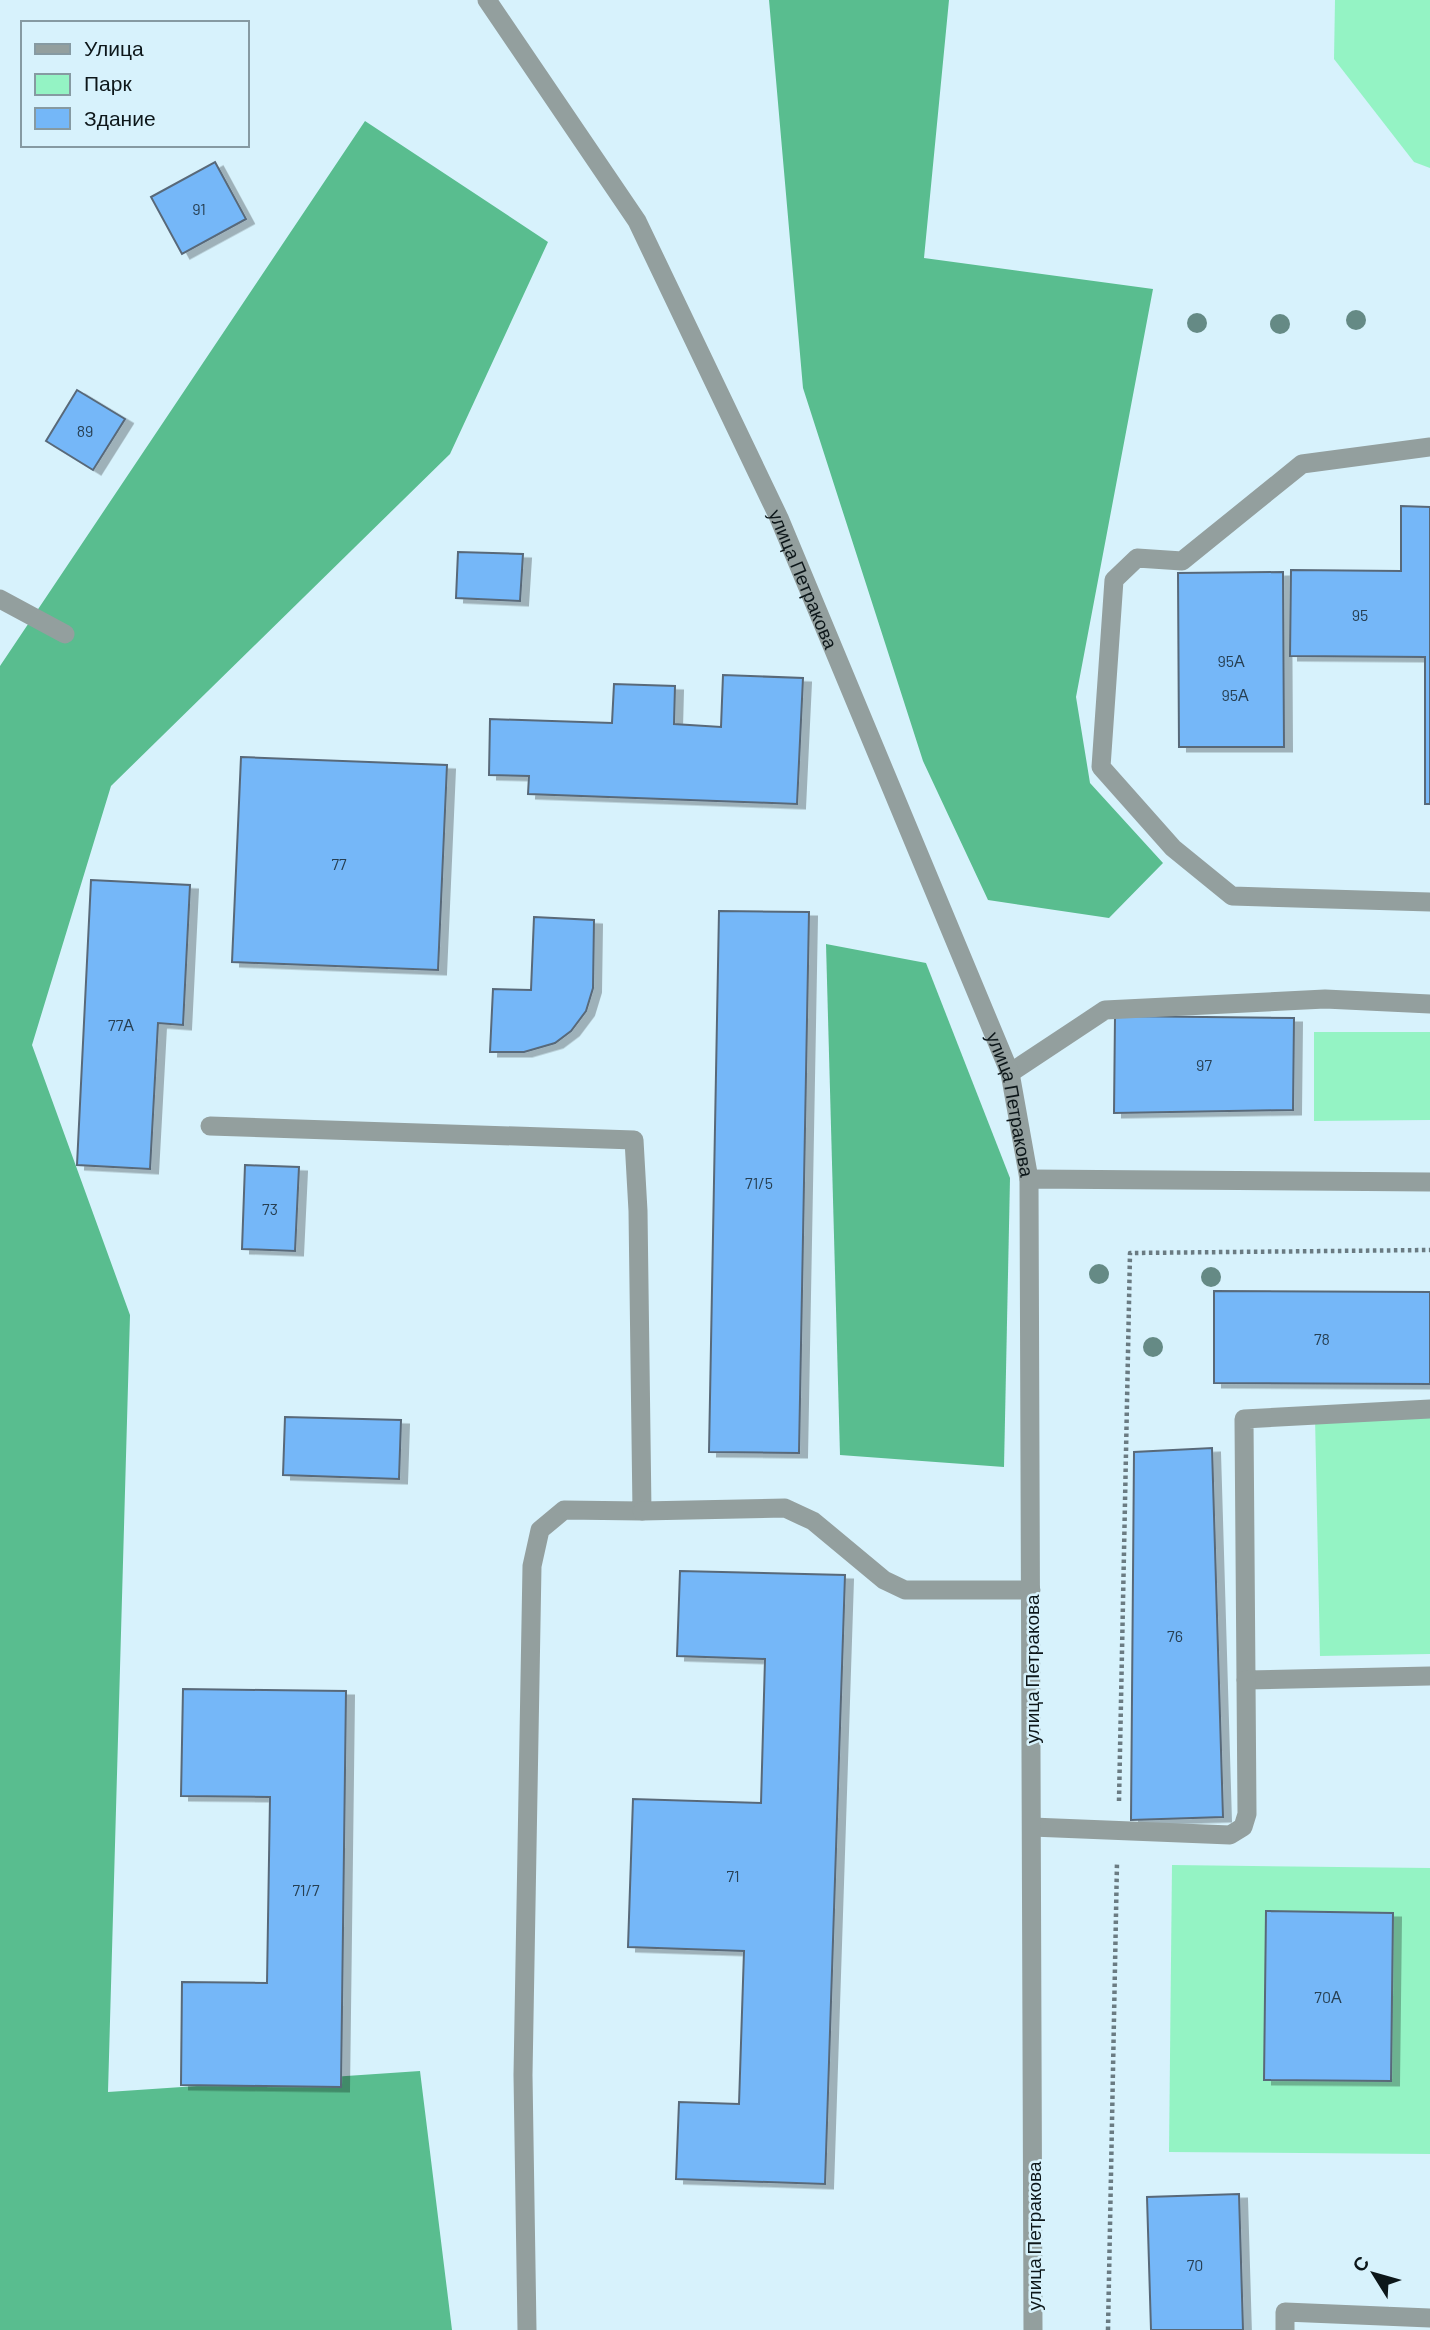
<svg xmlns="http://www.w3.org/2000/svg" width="1430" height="2330" font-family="Barlow,sans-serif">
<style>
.green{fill:#94f3c4}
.forest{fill:#59bd8f}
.building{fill:#74b7f8;stroke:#596979;stroke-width:2;filter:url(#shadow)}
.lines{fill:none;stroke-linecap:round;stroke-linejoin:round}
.path{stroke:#6a7b82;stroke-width:4.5;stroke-dasharray:3.5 3.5;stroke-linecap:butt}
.service{stroke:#939f9e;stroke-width:19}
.minor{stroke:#939f9e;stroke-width:19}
.tertiary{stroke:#939f9e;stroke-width:19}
.tree{fill:#658a85}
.labels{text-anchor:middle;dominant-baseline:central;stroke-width:5;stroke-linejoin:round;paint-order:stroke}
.number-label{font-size:16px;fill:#273f52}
.street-label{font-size:19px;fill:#0d171a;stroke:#d7f2fc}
</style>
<defs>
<filter id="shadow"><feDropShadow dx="8" dy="4.5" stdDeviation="0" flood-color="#0004"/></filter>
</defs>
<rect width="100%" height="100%" fill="#d7f2fc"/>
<g class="green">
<path d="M1335,0H1430V168L1414,162L1334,59Z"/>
<path d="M1314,1032H1430V1120L1314,1121Z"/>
<path d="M1430,1414V1654L1320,1656L1315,1417Z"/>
<path d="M1172,1865L1430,1868V2154L1169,2152Z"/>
</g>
<g class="forest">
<path d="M769,0H949L924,258L1153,289L1076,697L1090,783L1163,863L1109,918L988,900L923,761L803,388Z"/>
<path d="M365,121L548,242L450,454L111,786L32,1045L130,1315L108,2092L420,2071L452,2330H0V666Z"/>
<path d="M826,944L926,963L1010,1178L1004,1467L840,1455Z"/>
</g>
<g class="building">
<path d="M215,162L246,219L182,254L151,197Z"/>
<path d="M77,390L125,419L93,470L46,441Z"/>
<path d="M1401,506L1430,507V804H1425V657L1290,656L1291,570L1401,571Z"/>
<path d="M458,552L523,554L520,601L456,598Z"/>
<path d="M1283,572L1284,747H1179L1178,573Z"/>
<path d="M723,675L803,678L797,804L528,794L529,776L489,775L490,719L612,723L614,684L675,686L674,724L721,727Z"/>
<path d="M241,757L447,765L438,970L232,962Z"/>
<path d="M91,880L190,885L183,1025L158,1023L150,1169L77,1165Z"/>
<path d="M719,911L809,912L799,1453L709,1452Z"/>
<path d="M534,917L594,920L593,988L586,1011L571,1031L555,1043L524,1052H490L493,989L531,990Z"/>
<path d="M1115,1016L1294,1018L1293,1110L1114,1113Z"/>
<path d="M245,1165L299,1167L295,1251L242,1249Z"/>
<path d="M1214,1291L1430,1292V1384L1214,1383Z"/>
<path d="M285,1417L401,1420L399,1479L283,1475Z"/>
<path d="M1212,1448L1223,1817L1131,1820L1134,1452Z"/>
<path d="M680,1571L845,1575L825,2184L676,2179L679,2102L739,2104L744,1951L628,1947L633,1799L761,1803L765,1659L677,1656Z"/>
<path d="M183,1689L346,1691L341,2087L181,2085L182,1982L267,1983L270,1797L181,1796Z"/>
<path d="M1266,1911L1393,1913L1391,2081L1264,2080Z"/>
<path d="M1239,2194L1243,2330H1151L1147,2197Z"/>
</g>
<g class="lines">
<g class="path">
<path d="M1119,1801L1130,1253L1430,1250"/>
<path d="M1108,2330L1117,1862"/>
</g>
<g class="service">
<path d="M1430,447L1302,464L1182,561L1137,558L1114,580L1101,767L1173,848L1232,896L1430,902"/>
<path d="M1010,1073L1105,1010L1325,999L1430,1004"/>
<path d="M210,1126L634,1140L638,1211L642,1511L564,1510L540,1530L532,1566L523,2075L527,2330"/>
<path d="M1430,1409L1244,1419L1246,1680L1430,1676"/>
<path d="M642,1511L785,1508L813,1521L884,1580L905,1590H1031"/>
<path d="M1032,1827L1230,1835L1243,1827L1247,1814L1246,1680"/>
<path d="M1285,2330V2312L1430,2318"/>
</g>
<g class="minor">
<path id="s1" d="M487,0L637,221L779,518L1010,1073L1029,1179"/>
<path d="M0,599L65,634"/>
</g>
<path class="tertiary" d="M1033,2330L1029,1179L1430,1182"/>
</g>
<g class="tree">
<circle cx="1356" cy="320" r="10"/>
<circle cx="1197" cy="323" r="10"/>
<circle cx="1280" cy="324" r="10"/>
<circle cx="1099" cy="1274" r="10"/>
<circle cx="1211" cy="1277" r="10"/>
<circle cx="1153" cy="1347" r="10"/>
</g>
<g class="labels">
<g class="number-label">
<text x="199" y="208">91</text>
<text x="85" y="430">89</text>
<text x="1360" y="614">95</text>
<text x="1231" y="660">95А</text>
<text x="1235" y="694">95А</text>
<text x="339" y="863">77</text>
<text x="121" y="1024">77А</text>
<text x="1204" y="1064">97</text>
<text x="759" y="1182">71/5</text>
<text x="270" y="1208">73</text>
<text x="1322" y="1338">78</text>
<text x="1175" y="1635">76</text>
<text x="733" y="1875">71</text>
<text x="306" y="1889">71/7</text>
<text x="1328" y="1996">70А</text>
<text x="1195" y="2264">70</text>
</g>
<g class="street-label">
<text stroke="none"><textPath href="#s1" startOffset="662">улица Петракова</textPath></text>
<text stroke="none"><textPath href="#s1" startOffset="1228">улица Петракова</textPath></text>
<text transform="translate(1031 1669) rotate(-90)">улица Петракова</text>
<text transform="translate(1033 2236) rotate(-90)">улица Петракова</text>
</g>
</g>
<rect x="21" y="21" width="228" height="126" fill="#d7f2fc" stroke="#869aa2" stroke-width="2"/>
<rect x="35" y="44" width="35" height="10" fill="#939f9e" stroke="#869aa2" stroke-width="2"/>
<text x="84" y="56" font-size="21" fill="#0d171a">Улица</text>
<rect x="35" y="74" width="35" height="21" fill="#94f3c4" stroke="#869aa2" stroke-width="2"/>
<text x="84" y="91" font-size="21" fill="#0d171a">Парк</text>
<rect x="35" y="108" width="35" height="21" fill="#74b7f8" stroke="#869aa2" stroke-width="2"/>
<text x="84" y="126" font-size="21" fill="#0d171a">Здание</text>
<g transform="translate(1374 2274) rotate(307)" stroke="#d7f2fc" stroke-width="5" paint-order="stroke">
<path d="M0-5L12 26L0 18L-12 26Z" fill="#0d171a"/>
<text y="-10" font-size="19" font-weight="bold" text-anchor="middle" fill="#0d171a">С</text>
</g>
</svg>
